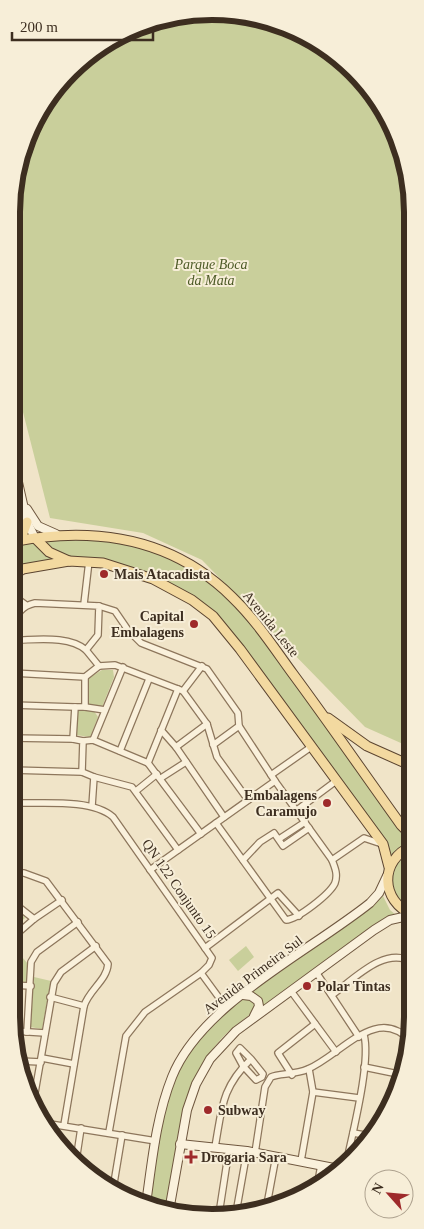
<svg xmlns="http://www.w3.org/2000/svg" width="424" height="1229" font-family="'Times New Roman',serif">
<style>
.green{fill:#c9cf9b}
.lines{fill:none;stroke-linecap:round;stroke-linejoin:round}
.street-casing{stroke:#8d765c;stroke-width:8}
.secondary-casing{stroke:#6f573f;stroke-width:10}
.primary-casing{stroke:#5b4430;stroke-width:11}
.street{stroke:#faf1dc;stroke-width:5.5}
.secondary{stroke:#faf1dc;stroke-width:8}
.primary{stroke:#f3d9a0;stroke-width:9}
.poi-dot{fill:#9e2a2b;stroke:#f7eed8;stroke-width:2}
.labels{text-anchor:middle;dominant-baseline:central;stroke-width:4;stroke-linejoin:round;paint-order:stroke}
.park-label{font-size:14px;font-style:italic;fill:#4d5a26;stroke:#f7eed8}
.poi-label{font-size:14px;font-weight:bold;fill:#3d2e20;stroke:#f7eed8;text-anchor:start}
.street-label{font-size:14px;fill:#3d2e20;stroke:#f7eed8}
.rim{fill:none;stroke:#3d2e20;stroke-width:6}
</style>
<rect width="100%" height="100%" fill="#f0e4c8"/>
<g class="green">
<path d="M186,13L264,18L313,38L363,79L392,123L411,186L412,748L365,727L202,560L143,533L50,518L11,365V212L18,160L53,90L111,38Z"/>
<path d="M57,535L161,549L232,598L412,834V842L402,846L388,858L213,616L153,579L88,563L11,571V541Z"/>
<path d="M102,670H113L114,677L102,707L87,704L85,693L89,678Z"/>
<path d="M78,710L94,711L98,717L90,737L76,735V714Z"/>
<path d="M412,850L413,911C382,894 385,867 412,850Z"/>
<path d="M382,894L390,910L396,915L387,918L261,1010L250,993L372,907Z"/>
<path d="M11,909H18L25,918L11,931Z"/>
<path d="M11,944L28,964L27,982L11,981Z"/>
<path d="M246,946L254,957L238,971L229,960Z"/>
<path d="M34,977L51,981L42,1029L30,1027Z"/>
<path d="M244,998L253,999L255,1005L253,1012C242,1021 230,1029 221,1039C179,1086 176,1149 167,1208L165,1210L150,1205C158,1142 164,1072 211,1024C221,1014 233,1006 244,998Z"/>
</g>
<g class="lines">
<g class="street-casing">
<g id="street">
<path d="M11,579L24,570"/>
<path d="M11,594L26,605"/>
<path d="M84,604L89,561"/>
<path d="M99,606L115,611L128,630L141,643L207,669L238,713L239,726L275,781L150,870"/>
<path d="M14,640C36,640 69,635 86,650"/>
<path d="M99,666L115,665L183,691L202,666"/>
<path d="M85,677V707H75L73,739L83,741L82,772L94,777L92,806"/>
<path d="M178,689L148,763L201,834"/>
<path d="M183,691L207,724L217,757L248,800"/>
<path d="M12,705L75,707"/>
<path d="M85,707L105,710"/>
<path d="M161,730L176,747L224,817"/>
<path d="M11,735L15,627C16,613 22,606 35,603L99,606L98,635L86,650L99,666L85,677L13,673"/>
<path d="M11,738L73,739"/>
<path d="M93,740L123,667"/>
<path d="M83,741L93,740L148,763"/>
<path d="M213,745L239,726"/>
<path d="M176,747L207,724"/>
<path d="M120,751L149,679"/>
<path d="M11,770L82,772"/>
<path d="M271,775L311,747"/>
<path d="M94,777L132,787L178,850"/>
<path d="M161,778L186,762"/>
<path d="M136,791L157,774"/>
<path d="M11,803C39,804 92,798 113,817L212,958L209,965L201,973L145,1012L126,1036L109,1132"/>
<path d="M297,810L336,781"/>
<path d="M216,823L286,920C298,919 330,894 335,883C338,874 335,868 332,860L275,781"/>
<path d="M279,839L305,822"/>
<path d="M243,860L260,842L274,833L283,846L309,828"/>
<path d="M332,860L364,838L382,844"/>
<path d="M11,873H24L46,881L108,964C107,980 89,990 84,1006L64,1125"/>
<path d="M11,907L20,908L34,919"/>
<path d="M11,939L34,919L62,900"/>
<path d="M205,948L278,893L299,916"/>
<path d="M316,972L359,1037"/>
<path d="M201,973L220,999L221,1012"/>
<path d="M11,985L31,986"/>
<path d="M291,991L336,1052"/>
<path d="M332,995C353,980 386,944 413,963"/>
<path d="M50,997L84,1006"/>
<path d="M14,1031L45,1033"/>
<path d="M27,1032L31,962L37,952L78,922"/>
<path d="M42,1058L74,1064"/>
<path d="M20,1061L41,1062"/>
<path d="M364,1067L403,1075"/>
<path d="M292,1075L278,1053L315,1024"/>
<path d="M26,1091H35"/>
<path d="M313,1092L359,1098"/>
<path d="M33,1104L54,983L61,972L96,946"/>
<path d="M44,1123L156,1141"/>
<path d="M353,1133L371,1136"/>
<path d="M215,1147C222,1109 221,1088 251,1059L263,1074L262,1077L256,1080L243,1066L236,1053L240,1048L251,1059"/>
<path d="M255,1153L265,1087L271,1077C279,1073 295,1075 308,1069C341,1055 377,1004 410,1041"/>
<path d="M347,1160C353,1131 371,1061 364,1035"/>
<path d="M76,1161L81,1128"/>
<path d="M301,1161L313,1092L309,1069"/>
<path d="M317,1187L321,1165"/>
<path d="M113,1189L122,1135"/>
<path d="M266,1210L276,1156"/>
<path d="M236,1213L247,1151"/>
<path d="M219,1214L229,1149"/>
</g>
</g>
<g class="secondary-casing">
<g id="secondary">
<path d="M11,451L27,522L35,538"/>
<path d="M27,509L38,526L56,534"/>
<path d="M243,995L251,996L258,1001L259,1006L254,1016"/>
<path d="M180,1144L247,1151L339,1169"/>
<path d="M146,1204C152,1162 156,1117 172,1077C201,1004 309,952 370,903L379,893L387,876"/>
<path d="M169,1211L187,1110L196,1084L210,1059L236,1031L374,930L390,920L412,915"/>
</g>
</g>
<g class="primary-casing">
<g id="primary">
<path d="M35,538L49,552L69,561"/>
<path d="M14,541L22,536L27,522"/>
<path d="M11,542C93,526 171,537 232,597C256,620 274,648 293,674C330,724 365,775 401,825L412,836"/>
<path d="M11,571L69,561L103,563L153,579L192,600L213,616L240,649L383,844L389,867"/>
<path d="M328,718L367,746L412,766"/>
<path d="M412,846C379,860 380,901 413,915"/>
</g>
</g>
<use href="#street" class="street"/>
<use href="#secondary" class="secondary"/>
<use href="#primary" class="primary"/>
</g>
<g class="poi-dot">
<circle cx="104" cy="574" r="5"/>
<circle cx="194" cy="624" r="5"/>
<circle cx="327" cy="803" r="5"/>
<circle cx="307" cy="986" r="5"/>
<circle cx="208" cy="1110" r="5"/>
<path d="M188.5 1149.5h5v5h5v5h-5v5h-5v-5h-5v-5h5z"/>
</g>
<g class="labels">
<g class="park-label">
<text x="211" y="264">Parque Boca<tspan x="211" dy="16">da Mata</tspan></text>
</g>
<g class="poi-label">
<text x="114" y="574">Mais Atacadista</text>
<text x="184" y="616" text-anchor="end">Capital<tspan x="184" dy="16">Embalagens</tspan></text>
<text x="317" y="795" text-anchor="end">Embalagens<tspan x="317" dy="16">Caramujo</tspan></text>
<text x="317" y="986">Polar Tintas</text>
<text x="218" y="1110">Subway</text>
<text x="201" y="1157">Drogaria Sara</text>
</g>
<g class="street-label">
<text transform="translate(271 624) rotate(51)">Avenida Leste</text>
<text transform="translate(179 889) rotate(55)">QN 122 Conjunto 15</text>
<text transform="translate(253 975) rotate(-37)">Avenida Primeira Sul</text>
</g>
</g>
<path d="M0 0H424V1229H0ZM212 20H212A192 192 0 0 1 404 212V1017A192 192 0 0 1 212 1209H212A192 192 0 0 1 20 1017V212A192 192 0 0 1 212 20Z" fill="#f7eed8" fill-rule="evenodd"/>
<path class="rim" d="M212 20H212A192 192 0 0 1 404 212V1017A192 192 0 0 1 212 1209H212A192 192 0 0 1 20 1017V212A192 192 0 0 1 212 20Z"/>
<g transform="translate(389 1194) rotate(297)"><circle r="24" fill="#f7eed8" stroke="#ada18e"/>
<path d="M0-4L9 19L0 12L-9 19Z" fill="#9e2a2b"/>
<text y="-8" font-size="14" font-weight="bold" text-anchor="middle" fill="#3d2e20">N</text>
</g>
<path d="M12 32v8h141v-8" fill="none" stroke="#3d2e20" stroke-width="2.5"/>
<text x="20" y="32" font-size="15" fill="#3d2e20" stroke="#f7eed8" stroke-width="4" paint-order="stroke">200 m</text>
</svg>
